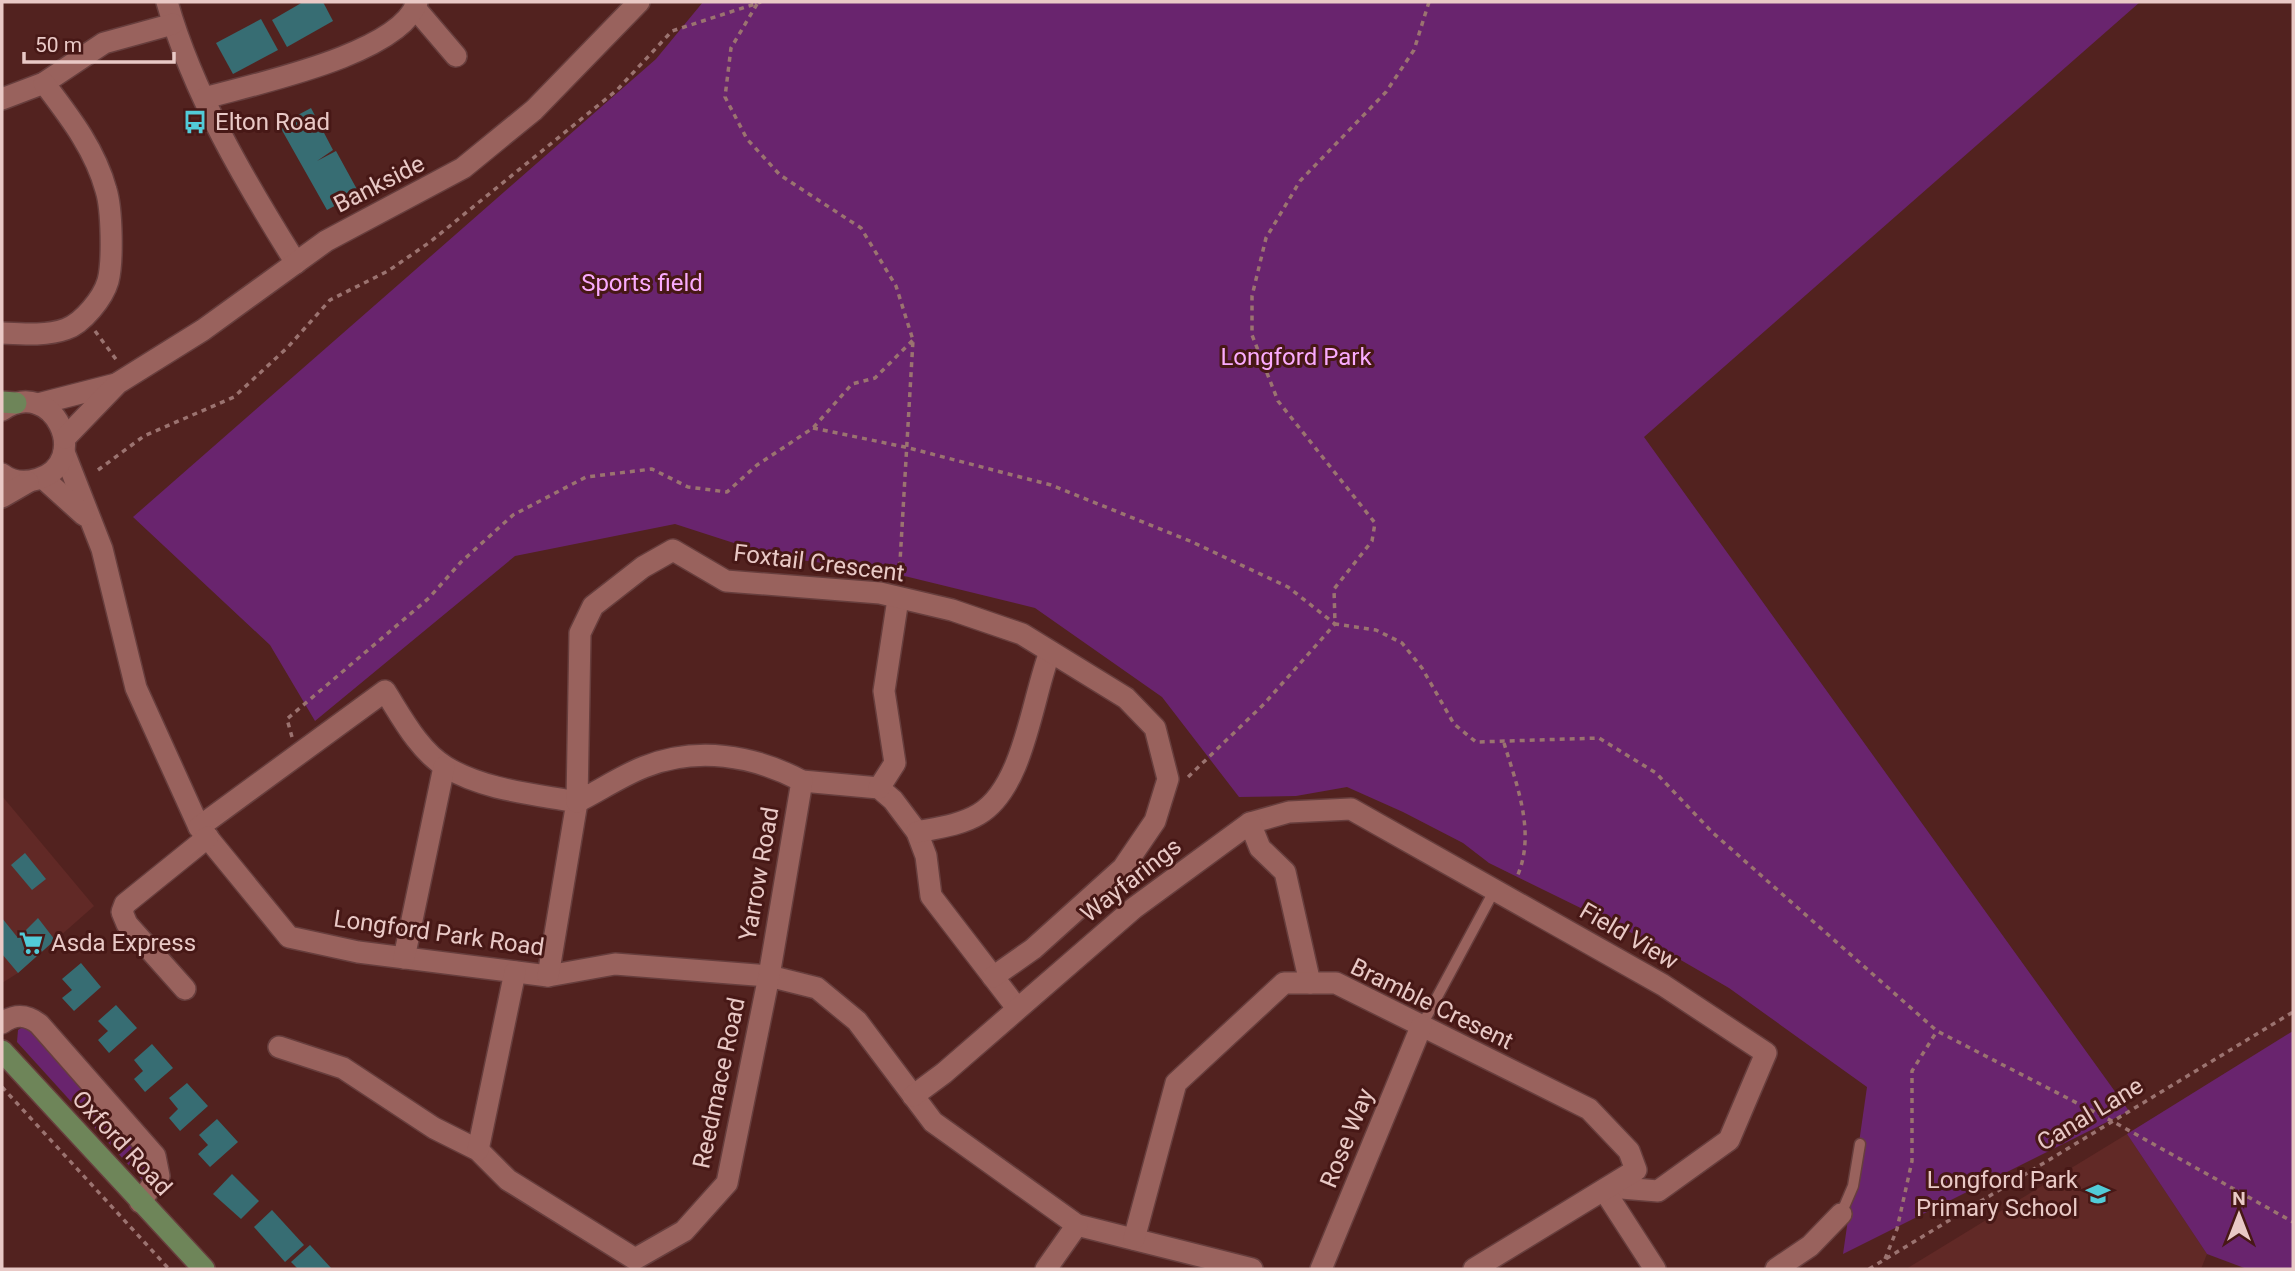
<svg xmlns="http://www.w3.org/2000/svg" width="2295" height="1271" font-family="Roboto,sans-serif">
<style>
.built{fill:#612926}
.green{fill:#69246e}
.building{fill:#376d73}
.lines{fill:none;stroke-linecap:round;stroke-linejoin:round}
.lane-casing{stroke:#673e3d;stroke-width:13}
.street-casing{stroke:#673e3d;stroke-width:24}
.secondary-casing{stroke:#673e3d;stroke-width:24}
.primary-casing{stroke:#673e3d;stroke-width:24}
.path{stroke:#9b7370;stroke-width:3.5;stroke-dasharray:5 5;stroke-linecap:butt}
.lane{stroke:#99625d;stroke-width:10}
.street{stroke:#99625d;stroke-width:21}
.secondary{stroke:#99625d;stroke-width:21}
.primary{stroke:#6e8559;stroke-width:21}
.labels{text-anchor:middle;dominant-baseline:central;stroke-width:6;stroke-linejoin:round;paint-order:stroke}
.poi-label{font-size:24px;fill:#e9c9c6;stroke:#471816;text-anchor:start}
.street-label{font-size:24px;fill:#e9c9c6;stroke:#471816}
.park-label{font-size:24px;fill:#faabfe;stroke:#471816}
</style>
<rect width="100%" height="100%" fill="#52221f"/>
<g class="built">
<path d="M2,796L94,906L18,973L2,983Z"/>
<path d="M2127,1134L2207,1254L2201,1269H1906Z"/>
</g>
<g class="green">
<path d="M703,2H2140L1644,437L2129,1111L1843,1254L1867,1087L1729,988L1648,941L1489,863L1463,843L1403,812L1347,787L1296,796L1239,797L1162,697L1035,608L884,571L777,557L675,524L515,556L315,721L270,645L133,517L656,59Z"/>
<path d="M27,1024L153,1162L145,1183L17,1042L18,1030Z"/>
<path d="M2293,1031V1269H2247L2207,1254L2127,1134Z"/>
</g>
<g class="building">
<path d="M303,2H323L333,21L287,47L272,20Z"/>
<path d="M261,19L278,50L233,74L216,43Z"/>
<path d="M311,108L333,150L317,161L336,151L359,193L327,210L279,125Z"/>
<path d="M25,853L46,879L32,890L11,865Z"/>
<path d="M2,918L18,938L38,918L55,940L18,973L2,954Z"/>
<path d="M81,963L101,987L74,1011L62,998L72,990L62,979Z"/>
<path d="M116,1005L137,1028L109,1053L98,1040L108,1031L98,1021Z"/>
<path d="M152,1044L173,1068L145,1092L134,1079L143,1071L134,1060Z"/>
<path d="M187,1083L208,1106L180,1131L169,1118L178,1109L169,1098Z"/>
<path d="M217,1119L238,1142L210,1167L198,1154L208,1145L199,1135Z"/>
<path d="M232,1174L259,1201L241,1219L213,1194Z"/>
<path d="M272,1210L304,1245L285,1262L254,1227Z"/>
<path d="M310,1245L332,1269H298L291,1262Z"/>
</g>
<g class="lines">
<g class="lane-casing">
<g id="lane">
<path d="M1421,1027L1494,891"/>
<path d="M1841,1214L1853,1186L1860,1144"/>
</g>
</g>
<g class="street-casing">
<g id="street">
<path d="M167,2C193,94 246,183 296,263"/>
<path d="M415,8L456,56"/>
<path d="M205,98C254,84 401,54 417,2"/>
<path d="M2,99L44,83L104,43L173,24"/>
<path d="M2,333C22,334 47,336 66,329C83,323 103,298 108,281C113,262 112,209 106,190C95,149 69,116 44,83"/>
<path d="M64,452L102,549L136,688L199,827L289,937L358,952L548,976L615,964L769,976L817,988L857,1021L933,1122L1077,1225L1252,1269"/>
<path d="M43,478L84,515"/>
<path d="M802,781L879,788L893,800L917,832L926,856L931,896L1017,1008"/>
<path d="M879,788L895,763L884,691L898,599"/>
<path d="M1250,823L1289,812L1351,809L1663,985L1766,1053L1729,1140L1658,1191L1609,1187"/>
<path d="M199,827L385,691C401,716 419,751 446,767C484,790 534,794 577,802L548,976"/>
<path d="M917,832C937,828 961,825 979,814C1024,787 1032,698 1050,652"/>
<path d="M404,958L444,767"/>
<path d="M185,989L127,924L122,912L125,904L208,837"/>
<path d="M2,1023C15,1014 26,1014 39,1024L155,1156L159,1176L140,1202"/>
<path d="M279,1047L343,1068L434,1128L478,1150L508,1180L635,1259L684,1231L727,1183L769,976L802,781C753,755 697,746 644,767C621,776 599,791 577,802L580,633L593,606L643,567L673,550L726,581L880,593L952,610L1022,634L1126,698L1155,728L1168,779L1155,821L1123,868L1033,949L993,977"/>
<path d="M913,1096L944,1073L1134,908L1250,823L1260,848L1285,872L1310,983"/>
<path d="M478,1150L515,972"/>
<path d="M1604,1190L1655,1269"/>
<path d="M1134,1239L1176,1083L1284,983H1336L1589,1109L1629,1151L1636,1170L1474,1269"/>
<path d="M1046,1269L1077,1225"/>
<path d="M1321,1269L1421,1027"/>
<path d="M1776,1269L1810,1246L1841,1214"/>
</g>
</g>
<g class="secondary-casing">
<g id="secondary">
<path d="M38,404L116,384"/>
<path d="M2,410C53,375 93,462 38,479C25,483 12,482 2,474"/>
<path d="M65,438L118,383L203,330L326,241L463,168L534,110L639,2"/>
<path d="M2,497L28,482"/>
</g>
</g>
<g class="primary-casing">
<g id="primary">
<path d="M2,402L16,403"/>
<path d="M2,1051L204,1269"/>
</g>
</g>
<g class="path">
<path d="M1429,2L1414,50L1386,92L1300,181L1266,238L1252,296V335L1278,401L1375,523L1372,541L1334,589L1335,624L1376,630L1402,643L1422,668L1454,724L1476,742L1599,738L1656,773L1712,832L1937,1031L2112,1121L2293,1222"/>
<path d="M757,4L731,48L725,97L747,139L780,175L861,228L896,286L913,340L899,579"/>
<path d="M95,331L118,362"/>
<path d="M813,428L905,447L1051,485L1190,541L1288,587L1335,624L1264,704L1187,778"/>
<path d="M98,470L144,436L234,397L288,347L330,300L388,271L430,242L617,90L672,31L761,2"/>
<path d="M292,737L287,719L429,598L461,562L513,515L586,477L652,469L688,487L727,492L757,465L813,428L852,384L875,378L913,340"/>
<path d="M1504,743C1517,786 1537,835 1516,879"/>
<path d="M2,1087L169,1269"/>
<path d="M1885,1259L1897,1229L1912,1161V1071L1937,1031"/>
<path d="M1869,1269L2293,1012"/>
</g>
<use href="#lane" class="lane"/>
<use href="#street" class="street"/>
<use href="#secondary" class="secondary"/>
<use href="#primary" class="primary"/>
</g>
<defs>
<g id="bus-bare" transform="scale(1.89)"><path d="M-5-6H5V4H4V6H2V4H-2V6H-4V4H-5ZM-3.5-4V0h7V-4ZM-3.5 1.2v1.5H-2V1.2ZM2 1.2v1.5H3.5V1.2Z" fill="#52cbd8" stroke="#471816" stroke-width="2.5" paint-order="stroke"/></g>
<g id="supermarket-bare" transform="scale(1.89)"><path d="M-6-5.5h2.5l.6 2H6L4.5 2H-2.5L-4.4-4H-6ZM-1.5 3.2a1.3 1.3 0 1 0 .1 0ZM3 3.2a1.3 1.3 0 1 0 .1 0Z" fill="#52cbd8" stroke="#471816" stroke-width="2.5" paint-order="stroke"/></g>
<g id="school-bare" transform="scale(1.89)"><path d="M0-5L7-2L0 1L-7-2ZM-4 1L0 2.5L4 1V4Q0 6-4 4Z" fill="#52cbd8" stroke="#471816" stroke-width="2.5" paint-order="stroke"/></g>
</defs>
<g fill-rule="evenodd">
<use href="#bus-bare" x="195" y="122"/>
<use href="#supermarket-bare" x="31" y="943"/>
<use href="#school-bare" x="2098" y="1194"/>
</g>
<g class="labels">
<g class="poi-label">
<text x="215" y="122">Elton Road</text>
<text x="51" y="943">Asda Express</text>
<text x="2078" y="1180" text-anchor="end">Longford Park<tspan x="2078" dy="28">Primary School</tspan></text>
</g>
<g class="street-label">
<text transform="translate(379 184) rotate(-27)">Bankside</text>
<text transform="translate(819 563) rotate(7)">Foxtail Crescent</text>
<text transform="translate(759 874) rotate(-80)">Yarrow Road</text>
<text transform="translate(1131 880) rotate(-38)">Wayfarings</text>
<text transform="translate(439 933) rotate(8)">Longford Park Road</text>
<text transform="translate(1629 936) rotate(30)">Field View</text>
<text transform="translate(1432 1004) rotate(26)">Bramble Cresent</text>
<text transform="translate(719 1083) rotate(-78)">Reedmace Road</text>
<text transform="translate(2090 1114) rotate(-31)">Canal Lane</text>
<text transform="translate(1347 1138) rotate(-68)">Rose Way</text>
<text transform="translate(122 1143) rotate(47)">Oxford Road</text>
</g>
<g class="park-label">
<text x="642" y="283">Sports field</text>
<text x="1296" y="357">Longford Park</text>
</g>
</g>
<rect width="2295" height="1271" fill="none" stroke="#e9c9c6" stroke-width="7"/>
<g transform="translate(2239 1215)" stroke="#471816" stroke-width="5" paint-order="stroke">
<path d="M0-5L12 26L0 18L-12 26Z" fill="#e9c9c6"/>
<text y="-10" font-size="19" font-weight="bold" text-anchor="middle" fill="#e9c9c6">N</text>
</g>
<path d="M24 52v10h150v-10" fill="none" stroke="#e9c9c6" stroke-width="3.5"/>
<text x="35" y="52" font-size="21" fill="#e9c9c6" stroke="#471816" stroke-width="5" paint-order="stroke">50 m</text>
</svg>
